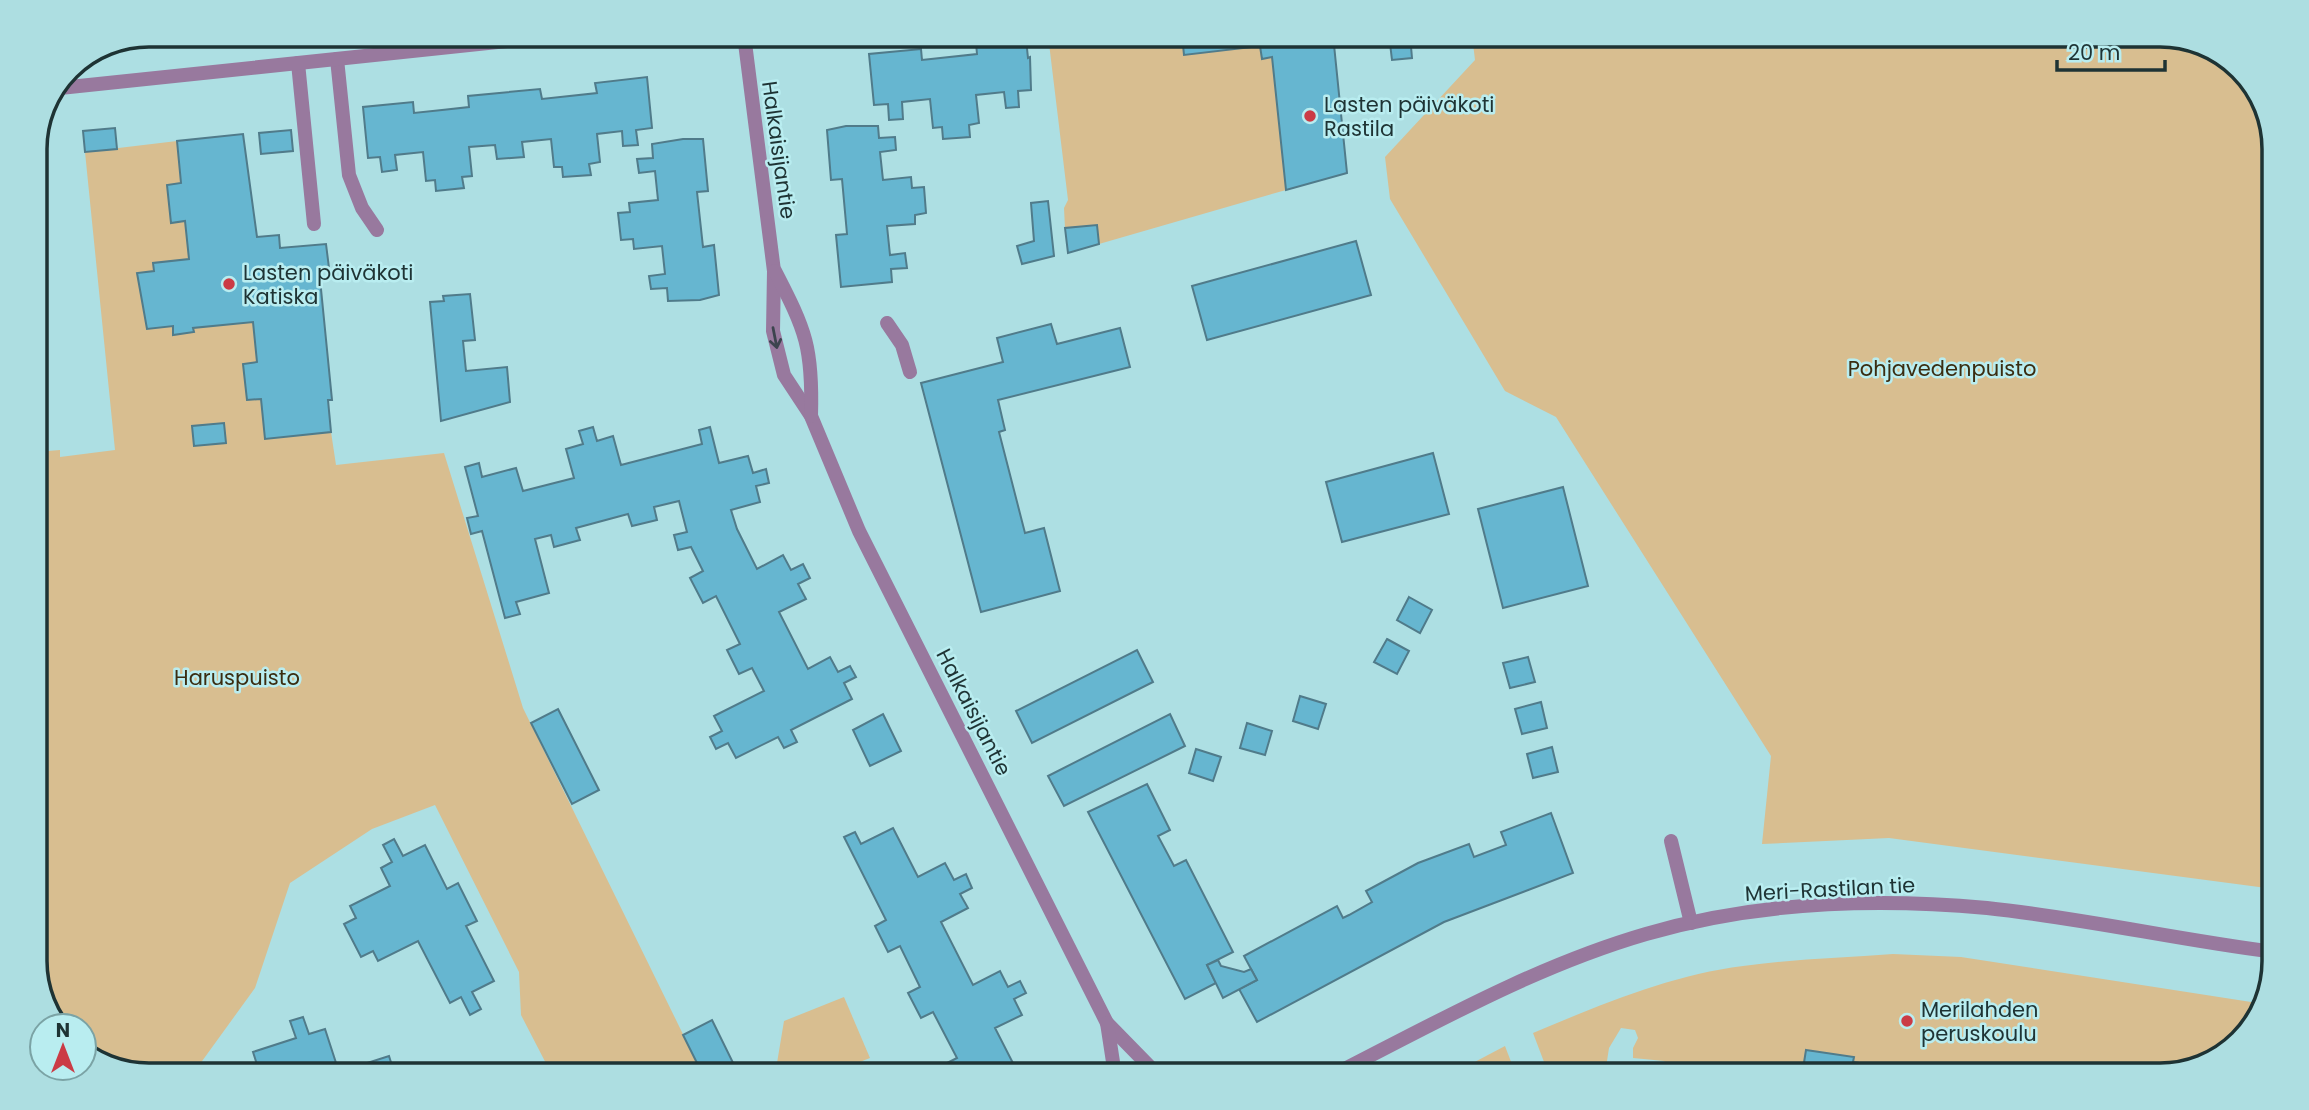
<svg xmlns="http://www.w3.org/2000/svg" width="2309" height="1110" font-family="Poppins,sans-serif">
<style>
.green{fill:#d8be90;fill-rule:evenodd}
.building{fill:#66b6d0;stroke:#507b8a;stroke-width:2}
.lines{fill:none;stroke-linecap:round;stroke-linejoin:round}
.service{stroke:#98799e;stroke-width:14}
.minor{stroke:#98799e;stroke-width:14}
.tertiary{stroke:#98799e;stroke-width:14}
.oneway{stroke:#3c444e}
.poi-dot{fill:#cb3b45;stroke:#b9edf0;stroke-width:2.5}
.labels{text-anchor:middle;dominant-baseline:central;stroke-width:5;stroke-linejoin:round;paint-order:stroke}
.poi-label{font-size:21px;fill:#1e3334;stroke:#b9edf0;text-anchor:start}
.street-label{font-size:21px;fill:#1e3334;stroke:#b9edf0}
.park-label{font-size:21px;fill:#3b2d11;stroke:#b9edf0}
.rim{fill:none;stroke:#1e3334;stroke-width:3.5}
</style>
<rect width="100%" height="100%" fill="#addfe3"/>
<g class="green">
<path d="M1048,35H1126L1128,48L1150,44L1157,35H1182L1185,55L1260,46L1262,58L1272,57L1286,190L1099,244L1097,225L1065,228L1064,208L1068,200Z"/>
<path d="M1472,35H2160L2210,47L2255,85L2274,142V889L1889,838L1762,844L1771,756L1556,417L1505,391L1390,199L1385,157L1475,60Z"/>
<path d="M177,141L181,183L167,185L171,222L185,221L189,259L154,263V271L137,273L147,328L173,326L174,335L193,332V328L253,322L257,362L243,364L247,400L261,399L265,439L331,432L336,465L444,453L523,708L703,1075H552L521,1015L519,972L435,805L372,829L290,883L255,988L192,1075C155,1075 113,1076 84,1051V1026L54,1025L35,969V452L60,450V457L115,450L85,152ZM224,423L226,443L194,446L192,426Z"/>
<path d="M1893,954L1961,957L2264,1004L2262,1011L2223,1056L2161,1075H2107L2051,1067L2049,1075H1990L1966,1071L1965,1075H1937L1853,1062L1854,1057L1806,1050L1802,1075H1669L1671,1068L1664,1061L1633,1058V1048L1638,1038L1635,1030L1621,1028L1609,1048L1605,1074L1549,1075L1533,1033C1600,1005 1670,975 1743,966C1792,959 1843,958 1893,954Z"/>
<path d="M844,997L870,1058L826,1075H775L784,1021Z"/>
<path d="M1505,1046L1516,1075H1450Z"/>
</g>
<g class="building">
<path d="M201,35H224L225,39L202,41Z"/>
<path d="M1182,35H1333L1347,173L1286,190L1272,57L1262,59L1260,46L1184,55Z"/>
<path d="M1389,35H1410L1412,58L1392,60Z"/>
<path d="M1026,39L1028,58L1030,57L1031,90L1018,91L1019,107L1006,108L1004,92L976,95L979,123L969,125L970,137L943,139L942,127L933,128L930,99L902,102L903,119L889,120L888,104L874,105L869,54L921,49L922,60L931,59L977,54L976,43Z"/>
<path d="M647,77L652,128L636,130L638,145L623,146L622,131L597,134L600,162L589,164L591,175L563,177L562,167H554L551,139L522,142L524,157L497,159L495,145L469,147L472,176L462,177L464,188L436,191L435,180L426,181L423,152L395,155L397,170L382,172L380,157L368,158L363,107L413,102L414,113L442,110L469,107L468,96L540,89L542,99L597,93L595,83Z"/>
<path d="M846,126H878L879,138L895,137L896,150L880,152L883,180L911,177L912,188L924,187L926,213L915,215V224L887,226L890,255L905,253L907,268L891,269L892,282L841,287L836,235L847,234L842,179L831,180L827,130Z"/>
<path d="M115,128L117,149L85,152L83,131Z"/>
<path d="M291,130L293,151L261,154L259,133Z"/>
<path d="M243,134L257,237L279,235L280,248L326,244L329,268L319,269L332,400H328L331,432L265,439L261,399L247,400L243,364L257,362L253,322L193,328L194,332L173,335V326L147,329L137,273L154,271L153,263L189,259L185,221L171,223L167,185L181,183L177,141Z"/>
<path d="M683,139H703L708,191L697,192L703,247L714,245L719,295L700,300L668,301L667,288L651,289L649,276L665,274L662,246L634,249L633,239L621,240L618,213L630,212L629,203L658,200L655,171L639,173L637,159L653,158L652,144Z"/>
<path d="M1048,201L1054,256L1022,264L1017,246L1034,241L1031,203Z"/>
<path d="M1097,225L1099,244L1068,253L1065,228Z"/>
<path d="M1356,241L1371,295L1207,340L1192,286Z"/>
<path d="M470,294L475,340L463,341L466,371L507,367L510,402L441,421L430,302L444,301L443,296Z"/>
<path d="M1051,324L1057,344L1120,328L1130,367L998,400L1005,430L999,432L1025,533L1044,528L1060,591L981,612L921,383L1003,362L997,338Z"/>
<path d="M224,423L226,443L194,446L192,426Z"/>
<path d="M593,427L597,441L613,436L621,465L702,444L699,430L710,427L719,463L748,456L753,473L766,469L769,483L756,486L760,502L731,510L737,529L757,569L783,555L791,570L803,564L810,578L798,584L806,599L779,612L808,669L830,657L838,672L850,666L856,677L844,683L852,699L791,730L797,742L784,748L778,737L736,758L728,743L716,749L710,737L722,731L714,716L764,691L752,668L739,674L727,650L740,644L716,596L703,603L690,578L703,571L691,547L678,550L674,535L687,532L679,501L654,507L657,520L632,526L628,514L576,528L580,540L554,547L551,535L535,539L549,593L516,602L520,614L505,618L482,531L471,534L467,518L478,516L465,467L479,463L482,477L516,468L523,491L574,478L566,449L583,444L579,431Z"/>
<path d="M1433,453L1449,514L1342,542L1326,482Z"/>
<path d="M1563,487L1588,586L1503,608L1478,509Z"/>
<path d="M1409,597L1432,610L1420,633L1397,620Z"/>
<path d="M1387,639L1409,651L1397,674L1374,662Z"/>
<path d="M1137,650L1153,682L1032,743L1016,711Z"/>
<path d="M1528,657L1535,682L1510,688L1503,663Z"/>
<path d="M1300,696L1326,704L1318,729L1293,721Z"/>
<path d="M1541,702L1547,728L1522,734L1515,709Z"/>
<path d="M558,709L599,790L572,804L531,723Z"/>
<path d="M883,714L901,751L870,766L853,730Z"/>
<path d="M1170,714L1185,746L1064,806L1048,776Z"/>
<path d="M1247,723L1272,731L1265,755L1240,748Z"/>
<path d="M1552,747L1558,772L1533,778L1527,754Z"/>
<path d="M1196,749L1221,757L1213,781L1189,773Z"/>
<path d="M1147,784L1170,830L1158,836L1174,866L1186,860L1233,952L1207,965L1216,983L1185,999L1088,812Z"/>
<path d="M1551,813L1573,873L1444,922L1257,1022L1239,989L1257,980L1244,956L1337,906L1343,918L1349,915L1372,902L1366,891L1418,863L1469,844L1474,857L1506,845L1501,832Z"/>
<path d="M893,828L918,877L945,863L954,880L966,874L972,888L960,894L968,908L941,922L973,985L1000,971L1008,987L1020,981L1026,993L1014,999L1022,1015L995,1028L1019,1075H950L945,1064L957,1058L933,1012L921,1018L908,993L920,987L900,946L888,952L875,926L886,920L844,837L855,832L861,844Z"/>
<path d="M394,839L403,856L425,845L447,889L458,883L477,921L466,926L494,981L472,992L481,1009L470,1015L461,997L450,1003L418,941L378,961L373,951L361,957L344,924L356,918L350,906L390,886L381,868L392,862L383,845Z"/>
<path d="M1218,960L1221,966L1244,972L1251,969L1257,980L1223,998L1207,965Z"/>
<path d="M303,1017L309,1034L325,1029L339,1072L389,1056L395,1075H274L272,1067L259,1071L253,1052L296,1038L290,1021Z"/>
<path d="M712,1020L739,1075H703L683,1035Z"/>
<path d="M1806,1050L1854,1057L1853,1062L1937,1075H1802Z"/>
<path d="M2050,1067L2107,1075H2049Z"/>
</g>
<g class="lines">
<g class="service">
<path d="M337,59L349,175L362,208L377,230"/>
<path d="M298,63L314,224"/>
<path d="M887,323L902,345L910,372"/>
<path d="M1671,841L1691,923"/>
</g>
<path class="minor" d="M60,88L565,35"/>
<g class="tertiary">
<path d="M744,35L774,271L773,331L784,375L811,416L859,531L1107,1023L1149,1066L1153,1075"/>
<path d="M775,271C806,331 813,348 811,416"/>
<path d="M1107,1023L1115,1075"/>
<path d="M1333,1075C1435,1023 1536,966 1646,934C1755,902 1875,898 1987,908C2083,918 2178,940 2274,952"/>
</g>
</g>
<defs><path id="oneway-shaft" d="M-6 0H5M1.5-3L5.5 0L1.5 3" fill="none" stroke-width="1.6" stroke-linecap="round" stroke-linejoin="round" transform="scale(1.75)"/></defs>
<use class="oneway" href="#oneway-shaft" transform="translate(775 338) rotate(79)"/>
<g class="poi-dot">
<circle cx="1310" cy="116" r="7"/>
<circle cx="229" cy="284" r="7"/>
<circle cx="1907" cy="1021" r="7"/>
</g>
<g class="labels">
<g class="poi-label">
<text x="1324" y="104">Lasten päiväkoti<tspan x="1324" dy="24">Rastila</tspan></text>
<text x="243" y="272">Lasten päiväkoti<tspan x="243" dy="24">Katiska</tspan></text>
<text x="1921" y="1009">Merilahden<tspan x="1921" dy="24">peruskoulu</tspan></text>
</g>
<g class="street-label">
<text transform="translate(779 150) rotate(82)">Halkaisijantie</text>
<text transform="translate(974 712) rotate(63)">Halkaisijantie</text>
<text transform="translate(1830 889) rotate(-3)">Meri-Rastilan tie</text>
</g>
<g class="park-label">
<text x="1942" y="368">Pohjavedenpuisto</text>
<text x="237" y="677">Haruspuisto</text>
</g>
</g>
<path d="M0 0H2309V1110H0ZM149 47H2160A102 102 0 0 1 2262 149V961A102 102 0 0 1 2160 1063H149A102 102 0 0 1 47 961V149A102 102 0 0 1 149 47Z" fill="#addee1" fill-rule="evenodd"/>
<path class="rim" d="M149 47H2160A102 102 0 0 1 2262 149V961A102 102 0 0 1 2160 1063H149A102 102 0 0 1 47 961V149A102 102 0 0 1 149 47Z"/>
<g transform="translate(63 1047)"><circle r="33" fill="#b9edf0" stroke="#7ba3a5" stroke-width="2"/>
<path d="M0-5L12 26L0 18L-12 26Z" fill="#cb3b45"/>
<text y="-10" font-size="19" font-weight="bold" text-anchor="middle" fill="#1e3334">N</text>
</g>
<path d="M2057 60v10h108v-10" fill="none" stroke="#1e3334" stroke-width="3.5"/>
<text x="2068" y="60" font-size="21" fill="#1e3334" stroke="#b9edf0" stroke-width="5" paint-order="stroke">20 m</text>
</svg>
